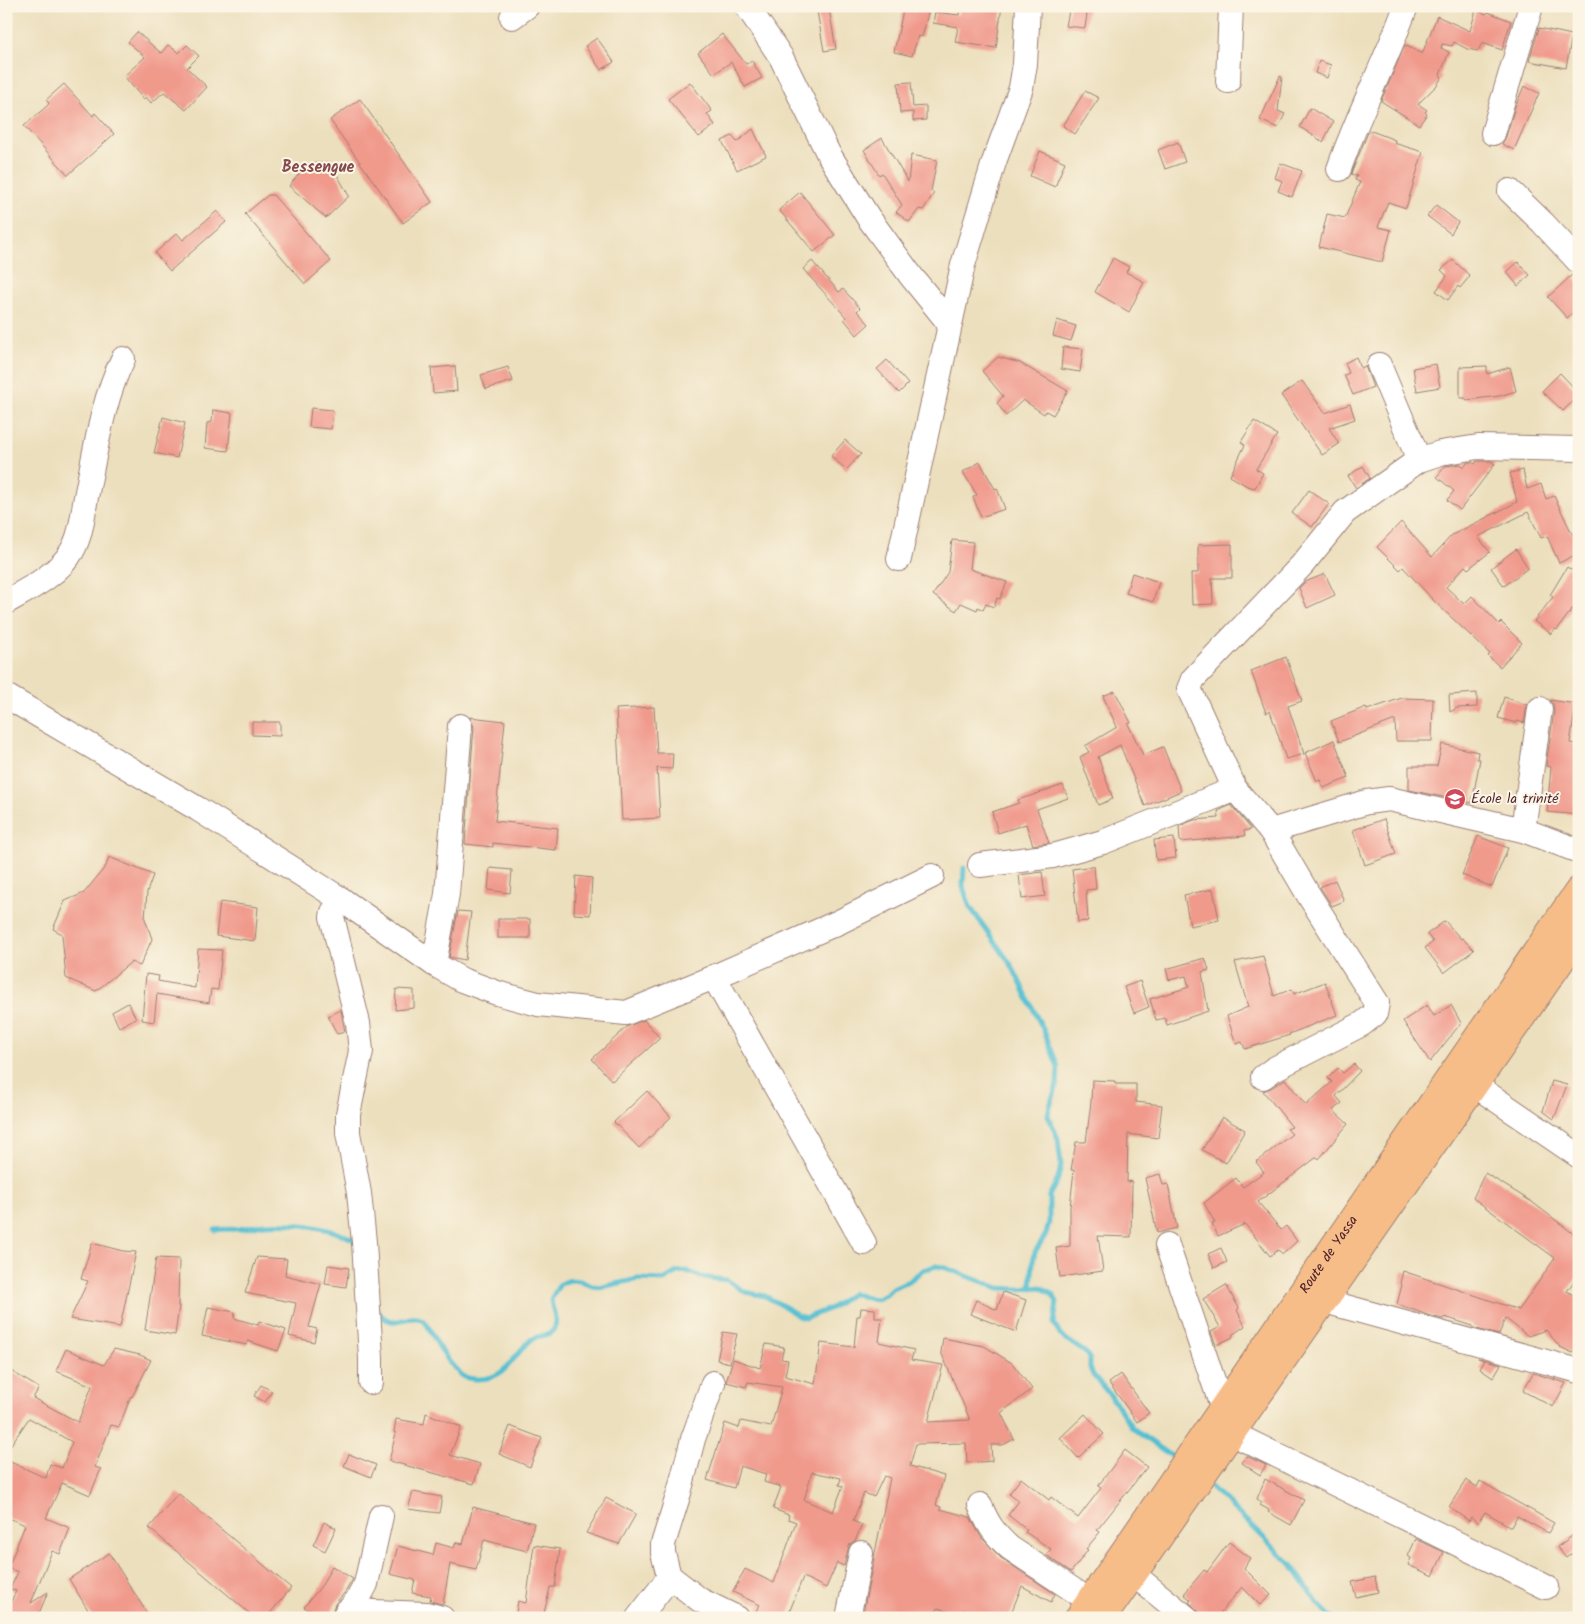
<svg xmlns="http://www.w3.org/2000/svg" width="1585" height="1624" font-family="Kalam,sans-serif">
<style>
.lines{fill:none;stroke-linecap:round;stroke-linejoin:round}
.stream{stroke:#55bfd2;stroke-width:5}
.building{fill:#f09a8c;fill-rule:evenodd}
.minor-casing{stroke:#9b7f74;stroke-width:26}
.major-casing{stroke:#9b7f74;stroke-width:30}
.minor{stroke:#fff;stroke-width:24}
.major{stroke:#f7bd88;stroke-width:28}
.labels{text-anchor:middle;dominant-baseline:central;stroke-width:4;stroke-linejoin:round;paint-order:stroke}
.poi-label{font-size:14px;fill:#4a1f2b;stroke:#fcf5e5;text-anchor:start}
.street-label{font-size:14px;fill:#4a1f2b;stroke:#fcf5e5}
.quarter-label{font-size:16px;font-weight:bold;fill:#844a4d;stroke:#fcf5e5}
</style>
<rect width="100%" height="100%" fill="#fcf5e5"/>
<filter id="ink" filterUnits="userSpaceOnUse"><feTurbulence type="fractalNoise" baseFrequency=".02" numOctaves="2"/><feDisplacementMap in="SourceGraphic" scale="10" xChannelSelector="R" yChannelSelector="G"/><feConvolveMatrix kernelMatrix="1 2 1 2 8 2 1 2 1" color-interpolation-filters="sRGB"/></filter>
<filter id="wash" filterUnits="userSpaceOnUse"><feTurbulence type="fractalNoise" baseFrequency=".0096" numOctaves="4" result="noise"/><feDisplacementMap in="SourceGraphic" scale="20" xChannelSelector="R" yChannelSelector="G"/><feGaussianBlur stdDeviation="1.12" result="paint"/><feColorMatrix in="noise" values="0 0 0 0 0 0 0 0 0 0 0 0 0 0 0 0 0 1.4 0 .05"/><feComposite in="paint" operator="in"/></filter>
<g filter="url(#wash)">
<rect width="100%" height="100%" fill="#ecdfbd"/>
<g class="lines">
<g class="stream">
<path d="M964,868L963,887L970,907L1012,966L1044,1031L1058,1067L1057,1085L1049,1109L1048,1115L1058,1139L1061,1165L1058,1179L1049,1196V1222L1046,1234L1035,1252L1033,1261L1031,1287"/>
<path d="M215,1230C223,1229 231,1229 239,1229C248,1228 256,1225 265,1224C294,1222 331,1227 356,1241"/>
<path d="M377,1310C394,1334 406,1311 423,1320C428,1324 430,1330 433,1336C439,1348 452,1368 463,1376C468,1379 472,1379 478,1379C508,1379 512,1355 531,1340C538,1334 551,1337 554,1329C559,1320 551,1308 551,1299L560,1284L570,1280L580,1281L592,1286L602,1287L638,1279L664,1280L677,1272L687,1271L701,1277L727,1280L745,1292L765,1296L787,1308L798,1316L806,1318L831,1308L853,1293L867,1298L878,1299L886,1294L892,1288L909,1281L923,1270L936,1266L943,1267L999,1288L1020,1289L1041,1287L1053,1295L1057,1302L1054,1323L1060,1335L1086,1353L1090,1360V1368L1093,1375L1111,1396L1132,1427L1140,1434L1173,1457"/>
<path d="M1211,1487L1292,1565L1318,1604L1332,1618"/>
</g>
</g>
<g id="blocks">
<g class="building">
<path d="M904,6H930L922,37L918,36L912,56L894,52Z"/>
<path d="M960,6H1002L996,48L955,42L958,27L933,23L935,12L959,15Z"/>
<path d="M1070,6H1088L1085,28L1066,26Z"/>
<path d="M829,9L836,49L824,51L817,11Z"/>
<path d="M1476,10L1486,14L1488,12L1511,21L1502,50L1482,43L1478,51L1467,49L1454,42L1452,46L1442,44L1441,48L1449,52L1440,75L1442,77L1437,85L1418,104L1427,110L1425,112L1427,114L1419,125L1381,101L1405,45L1422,54L1437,16L1470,31Z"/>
<path d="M1539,28L1572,35L1566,68L1529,61Z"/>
<path d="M137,32L161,53L168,45L179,53L187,45L199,56L187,68L207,87L186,110L164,92L151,103L146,97L144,100L124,76L145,57L128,42Z"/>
<path d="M722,34L746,64L752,61L762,78L745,87L731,62L714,74L698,53Z"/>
<path d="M597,38L614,62L601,70L585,46Z"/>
<path d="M1319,61L1331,65L1327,78L1315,73Z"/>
<path d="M1280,76L1282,77L1278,111L1285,114L1278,128L1260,120Z"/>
<path d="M690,82L712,111L707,114L715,125L699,137L668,99Z"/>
<path d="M911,82L913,107L926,106V120L913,121V112L900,113L898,83Z"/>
<path d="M64,84L93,116L95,113L114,134L68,175L24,126L48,105L49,103L46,100Z"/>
<path d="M1524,86L1539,93L1514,150L1502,144L1506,137L1515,107Z"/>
<path d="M1085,91L1099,98L1075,134L1063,126Z"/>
<path d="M360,99L432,202L403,223L330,120Z"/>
<path d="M1310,108L1333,122L1323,142L1300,127Z"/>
<path d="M753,129L766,156L737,170L722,141L732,136L737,142Z"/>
<path d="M1369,130L1395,140L1394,143L1423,152L1406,208L1388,202L1378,227L1391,230L1382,262L1319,247L1327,214L1345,218L1360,182L1355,180L1357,176L1351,174Z"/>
<path d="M882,138L908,182L911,155L937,160L931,191L934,193L923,210L919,209L909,222L896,212L902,205L882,173L879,175L864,150Z"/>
<path d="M1178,142L1185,162L1165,169L1158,150Z"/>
<path d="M1040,151L1065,162L1055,187L1030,176Z"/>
<path d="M330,162L349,196L326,218L289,186L307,164Z"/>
<path d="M1280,163L1302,171L1292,197L1278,191L1282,181L1275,178Z"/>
<path d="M800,192L835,235L814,252L779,210Z"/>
<path d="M268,195H273L331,261L305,284L245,214Z"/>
<path d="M1436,205L1458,222L1451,234L1427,216Z"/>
<path d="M217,211L226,222L170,271L155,253L177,233L183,240Z"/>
<path d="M1113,258L1129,267L1126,272L1144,282L1129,312L1095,292Z"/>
<path d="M1453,260L1470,276L1460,288L1458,286L1448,300L1436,291L1447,276L1441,270Z"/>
<path d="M812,261L839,292L843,289L860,308L857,311L869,324L857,335L844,319L846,317L803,269Z"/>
<path d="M1518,262L1530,275L1518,286L1507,272Z"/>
<path d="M1572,275L1579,282V307L1567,318L1548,297Z"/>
<path d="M1057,320L1076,326L1071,341L1053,336Z"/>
<path d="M1063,347L1083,349L1080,372L1061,369Z"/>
<path d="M998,357L1020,363L1068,391L1053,415L1046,411L1044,414L1023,400L1006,416L997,403L1003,396L982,371Z"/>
<path d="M1356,357L1361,368L1365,366L1373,387L1353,395L1344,375L1349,373L1345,363Z"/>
<path d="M887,360L908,384L899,393L877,369Z"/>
<path d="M1436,364L1440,387L1417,391L1413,368Z"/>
<path d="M455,366L457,391L433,393L431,368Z"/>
<path d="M1487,366V374L1510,367L1516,391L1499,396L1467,400L1465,398H1460V367Z"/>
<path d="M508,367L513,381L486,389L481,375Z"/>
<path d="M1560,373L1579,393V395L1563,411L1542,391Z"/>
<path d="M1302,381L1325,413L1350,404L1355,419L1329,428L1339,444L1322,455L1281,395Z"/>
<path d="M311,408L333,410L331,429L309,427Z"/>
<path d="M213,410L232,413L228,451L205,448L207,423L212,422Z"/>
<path d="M163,417L185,423L177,458L154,453Z"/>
<path d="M1254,421L1277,435L1256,469L1263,473L1255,488L1247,486L1230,476L1245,445L1241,442Z"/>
<path d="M845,440L861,454L846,470L831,456Z"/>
<path d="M1477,461H1491L1495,464L1460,510L1447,500L1454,491L1437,477L1445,466L1461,464L1464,467L1468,462H1472L1475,464Z"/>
<path d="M980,462L995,489L997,488L1005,509L981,517L973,497L977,495L963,472Z"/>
<path d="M1363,466L1370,478L1356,488L1348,476Z"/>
<path d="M1523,470L1527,489L1541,484L1546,499L1554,496L1579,548V553L1559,563L1547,536L1541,538L1528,512L1478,537L1490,552L1468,569L1465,566L1446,587L1464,604L1472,596L1499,624L1501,622L1522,643L1500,667L1488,656L1490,654L1434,601L1403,567L1400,570L1377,547L1401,522L1432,557L1452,535L1517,502L1510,473Z"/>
<path d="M1309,490L1329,504L1312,527L1292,513Z"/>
<path d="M952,540L973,542L970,569L1007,582L1000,599L997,598L994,607L986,604L983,610L978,607L977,610L961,603L956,611L933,595L948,572Z"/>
<path d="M1232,544V578H1212L1213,604L1192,605L1191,573H1198V545Z"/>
<path d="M1516,549L1528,568L1504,586L1491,568Z"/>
<path d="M1567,567L1579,575V613L1572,609L1557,630L1555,629L1551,634L1534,621L1553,597L1550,595Z"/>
<path d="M1132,573L1159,582L1153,602L1126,593Z"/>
<path d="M1325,574L1335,595L1307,608L1299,588L1305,582Z"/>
<path d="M1286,657L1302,701L1288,706L1304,754L1286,759L1270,711L1266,713L1251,671Z"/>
<path d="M1115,691L1131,723L1128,724L1143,755L1163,747L1181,791L1145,806L1120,745L1098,757L1113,799L1098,805L1080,757L1089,752L1085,746L1117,727L1103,696Z"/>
<path d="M1477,693V707L1457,708L1450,712L1449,695Z"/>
<path d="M1504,697L1527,705L1524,723L1517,721L1516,723L1498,718Z"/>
<path d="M1402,698L1433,699L1432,741H1396L1395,720L1339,742L1331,721L1366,707L1367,710Z"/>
<path d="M1550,700L1576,704L1570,743L1579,744V815L1547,812L1551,767L1546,766L1554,711L1553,704Z"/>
<path d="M654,707L657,753H673L672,769L657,768L660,818L622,820L616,709Z"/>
<path d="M470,717L505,721L495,821L558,828L556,850L493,843V847L465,844L474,727Z"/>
<path d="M252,722H280V736L252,735Z"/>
<path d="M1334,740L1349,778L1323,788L1320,780L1317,781L1305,753Z"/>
<path d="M1442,744L1478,752L1477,759H1480L1472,803L1409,790V766H1437Z"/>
<path d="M1063,785L1068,798L1037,809L1049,843L1033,845L1026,824L998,833L992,812L1019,803L1018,800Z"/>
<path d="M1231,805L1251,829L1244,831L1245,836L1180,842L1179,826L1194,820L1219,818L1218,811Z"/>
<path d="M1384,819L1396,854L1365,865L1353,830Z"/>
<path d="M1478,836L1508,848L1492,887L1462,875Z"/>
<path d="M1174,838L1176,858L1156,860L1154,840Z"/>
<path d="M109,857L153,875L147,892L145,919L152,939L140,966L131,962L96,991L66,978L62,934L53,929L65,901L84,893L106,866Z"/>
<path d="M1094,866L1096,889L1086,890L1088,921L1078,922L1072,869Z"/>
<path d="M490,868L512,870L510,893L488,890Z"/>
<path d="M1042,872L1045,896L1022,899L1019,875Z"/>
<path d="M576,876L592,878L590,915L574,914Z"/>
<path d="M1335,880L1344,901L1332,906L1320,887Z"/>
<path d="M1213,889L1219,920L1190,926L1184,895Z"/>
<path d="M220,902L258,907L255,941L216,936Z"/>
<path d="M458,911L471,912L465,960L449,957Z"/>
<rect x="498" y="919" width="32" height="19"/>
<path d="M1445,921L1461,939L1462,938L1474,950L1444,973L1425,948L1433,942L1427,934Z"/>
<path d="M198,949L222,950L218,990L211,989L209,1003L157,994L154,1022L142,1020L146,974L159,976L158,981L195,988Z"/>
<path d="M1263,956L1274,996L1292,989L1294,994L1325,982L1337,1015L1289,1034L1290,1035L1245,1049L1242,1042L1236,1044L1227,1016L1248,1007L1235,962Z"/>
<path d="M1205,958L1209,970L1202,972L1208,1011L1167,1025L1165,1018L1156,1020L1150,999L1189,987L1186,976L1169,980L1166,969Z"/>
<path d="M1140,981L1149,1007L1134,1013L1124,987Z"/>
<path d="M396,989L414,990V1008L395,1010Z"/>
<path d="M128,1003L136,1018L119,1027L112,1012Z"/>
<path d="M1427,1005L1434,1016L1451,1005L1461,1023L1430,1062L1403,1021Z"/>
<path d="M341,1010L345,1032L337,1034L328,1016Z"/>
<path d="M644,1020L660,1038L612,1081L592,1059L628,1026Z"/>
<path d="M1354,1064L1360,1071L1336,1096L1342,1103L1333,1110L1348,1124L1319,1159L1317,1157L1258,1202L1281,1230L1286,1226L1297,1241L1283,1254L1278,1250L1270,1256L1245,1224L1218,1236L1212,1224L1215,1223L1204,1203L1236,1178L1243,1187L1264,1172L1256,1162L1292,1134L1287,1129L1292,1127L1263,1091L1271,1088L1285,1079L1306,1105L1332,1082L1328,1078L1338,1068L1343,1073Z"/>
<path d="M1092,1080L1115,1081V1084H1136V1102L1162,1105L1158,1138L1128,1134L1127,1182L1132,1181L1131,1237L1098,1236L1103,1271L1060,1277L1056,1248L1070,1246V1207L1074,1170H1071L1076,1142H1086L1091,1102Z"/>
<path d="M1552,1081L1567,1085L1554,1119L1543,1111Z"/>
<path d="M647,1091L671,1117L639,1148L614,1122Z"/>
<path d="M1222,1117L1245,1130L1226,1163L1202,1150Z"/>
<path d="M1485,1173L1532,1202L1579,1238V1274L1567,1291L1579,1299V1345L1573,1353L1560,1347L1546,1330L1528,1336L1505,1318L1499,1335L1473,1328V1326L1445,1317L1443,1319L1430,1316L1397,1304L1402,1285L1400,1283L1403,1271L1519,1310L1555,1258L1473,1198Z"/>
<path d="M1160,1174L1163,1185L1168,1184L1177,1228L1157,1233L1145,1178Z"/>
<path d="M92,1243L123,1251L136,1252L120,1327L70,1319L88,1281L81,1279Z"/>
<path d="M1221,1248L1227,1262L1214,1268L1208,1254Z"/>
<path d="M257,1257L287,1259L285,1275L321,1284L309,1327L317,1329L314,1342L289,1336L296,1303L245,1293Z"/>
<path d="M156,1258L179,1259L178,1306H179L175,1335L145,1330Z"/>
<path d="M328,1265L349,1268L346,1287L325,1284Z"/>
<path d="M1226,1285L1239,1308L1237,1310L1245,1326L1232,1335L1233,1337L1216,1345L1211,1332L1220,1327L1203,1299Z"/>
<path d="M1003,1292L1026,1300L1016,1332L970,1314L976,1300L997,1310Z"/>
<path d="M208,1307L235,1312L234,1318L258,1325L259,1321L286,1330L278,1351L248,1341L247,1345L202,1336Z"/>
<path d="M861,1308L875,1309V1318H882L879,1342L914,1350L911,1360L943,1365L928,1422L970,1420L941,1352L943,1338L984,1346L1012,1363L1032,1389L1001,1413L1014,1439L1003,1445H991L992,1461L967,1463L966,1443L916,1444L910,1466L944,1476L936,1505L941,1507L940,1509L970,1517L981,1537L1001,1558L1055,1594L1051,1602L1022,1586L1009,1618H978L963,1610L960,1616L938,1608L934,1618H904L890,1612L889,1618H862L890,1478L884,1476L874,1497L864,1493L853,1521L862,1525L855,1541L850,1544L848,1550L844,1566L837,1563L826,1588L803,1577L787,1618H751L760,1605L733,1592L745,1569L774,1583L796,1522L788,1519L789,1515L773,1509L781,1487L764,1482L766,1474L740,1466L734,1488L707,1480L725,1423L739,1428L741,1421L771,1427L782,1387L748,1382L746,1387L726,1382L733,1359L760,1368L766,1344L784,1347L781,1359L788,1360L785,1376L815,1384L821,1343L854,1347L857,1316H860ZM812,1472L841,1478L839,1485L843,1486L833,1512L804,1500Z"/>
<path d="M723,1332L737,1334L730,1363L717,1360Z"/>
<path d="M66,1349L104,1365L114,1349L140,1355L151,1360L132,1397L131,1396L119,1427L111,1425L95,1467L101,1469L90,1495L62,1483L46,1518L70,1528L60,1554L52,1551L31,1603L48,1592L37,1618H6V1612L16,1591L10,1589L18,1572L8,1568L25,1525L6,1517V1460L46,1478L50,1464L62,1468L72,1442L29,1418L6,1452V1368L39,1388L33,1398L78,1422L92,1386L56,1371Z"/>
<path d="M1478,1358L1501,1364L1493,1378L1480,1369L1485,1360Z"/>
<path d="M1533,1373L1566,1383L1553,1407L1523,1391Z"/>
<path d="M1121,1374L1149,1413L1137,1422L1109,1383Z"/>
<path d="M261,1385L272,1391L265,1402L254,1396Z"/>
<path d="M426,1413L461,1427L450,1455L480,1464L474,1484L389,1461L396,1433L394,1432L396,1419L424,1424Z"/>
<path d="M1085,1414L1104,1434L1078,1458L1060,1438Z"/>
<path d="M510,1426L542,1438L530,1467L499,1454Z"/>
<path d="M1125,1450L1147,1467L1097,1530L1100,1532L1086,1549L1088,1550L1071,1572L1046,1555L1051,1549L1025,1532L1027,1530L1008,1515L1019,1501L1009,1494L1021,1478L1049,1500L1051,1497L1078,1518L1101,1488L1098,1486Z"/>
<path d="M349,1454L376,1465L371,1477L344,1466Z"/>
<path d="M1246,1456L1266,1465L1260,1475L1242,1463Z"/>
<path d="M1265,1479L1304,1500L1291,1525L1268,1512L1269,1510L1260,1505L1262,1502L1257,1499Z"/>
<path d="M1466,1480L1477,1487L1480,1481L1554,1523L1548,1533L1517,1516L1511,1527L1485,1512L1478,1523L1471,1517L1469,1521L1449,1507Z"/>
<path d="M413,1492L442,1497L439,1513L408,1509Z"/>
<path d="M178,1493L291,1588L266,1618H255L149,1528Z"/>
<path d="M606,1498L636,1514L619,1544L586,1533Z"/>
<path d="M473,1507L534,1523L527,1551L484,1540L476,1570L450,1564L443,1604L430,1601L431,1596L412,1593L415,1580L390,1574L398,1546L433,1555L436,1543L454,1548L456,1542L463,1544Z"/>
<path d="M324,1522L336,1528L325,1551L313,1545Z"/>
<path d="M1579,1531V1548L1566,1558L1557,1547Z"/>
<path d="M1416,1539L1444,1552L1433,1576L1408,1565L1411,1558L1408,1556Z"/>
<path d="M1229,1542L1250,1558L1244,1568L1271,1595L1260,1605L1242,1587L1216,1618H1200V1613L1189,1602L1191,1600L1184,1594L1204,1570L1207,1572Z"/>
<path d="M534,1545L560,1549L555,1587H550L543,1618H515L518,1601L526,1603Z"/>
<path d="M109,1553L150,1618H93L69,1579Z"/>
<path d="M332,1566L353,1579L346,1591L335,1604L330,1618H303L310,1611L304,1607L322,1585Z"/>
<path d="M1375,1577L1378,1592L1356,1597L1352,1582Z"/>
</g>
</g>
</g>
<g filter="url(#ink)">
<use href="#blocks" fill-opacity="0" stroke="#9b7f74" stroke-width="1"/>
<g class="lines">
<g class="minor-casing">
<g id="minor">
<path d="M747,6L781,57L828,153L868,217L911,276L949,323"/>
<path d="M512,17L527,6"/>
<path d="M1228,81L1231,6"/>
<path d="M1493,133L1531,6"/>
<path d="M1339,169C1358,113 1386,62 1406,6"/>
<path d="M1510,191L1543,223L1579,262"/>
<path d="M1379,365L1419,460"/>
<path d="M899,559L963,265L994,162L1021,88L1025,64L1028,6"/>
<path d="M6,602C29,589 59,574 72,551C82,534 83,511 87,492C96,448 103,399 123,359"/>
<path d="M6,696L198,809L342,900L434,964L462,980L497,993L538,1004L626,1013L714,977L839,922L932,876"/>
<path d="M1523,830L1540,709"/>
<path d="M1271,831L1367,802L1389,799L1523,830L1579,851"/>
<path d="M980,865L1053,856L1103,842L1235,789"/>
<path d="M342,900L333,912L332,917L358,1023L361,1051L348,1114V1133L359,1193L364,1242L371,1358V1382"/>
<path d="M434,964L447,894L460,726"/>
<path d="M714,977L864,1243"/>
<path d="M1263,1077L1274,1069L1362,1024L1375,1014L1377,1003L1308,894L1271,831L1235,789L1189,689L1193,679L1302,565L1345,512L1419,460L1440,453L1478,447L1579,449"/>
<path d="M1473,1084L1579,1156"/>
<path d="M1167,1245L1231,1433L1546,1587"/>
<path d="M1306,1296L1579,1371"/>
<path d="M713,1383L693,1439L679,1493L663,1544V1553L669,1576L700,1600L737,1618"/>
<path d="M980,1505C987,1523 995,1535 1010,1548L1105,1611"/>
<path d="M1133,1574L1187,1618"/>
<path d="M347,1611L427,1614L442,1618"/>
<path d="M343,1618L358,1599L366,1584L381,1516"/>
<path d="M638,1618L663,1586L669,1576"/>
<path d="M848,1618L861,1553"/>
</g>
</g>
<g class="major-casing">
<g id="major">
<path id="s1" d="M1079,1618L1579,891"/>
<path d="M1102,1618L1579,934"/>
</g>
</g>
<use href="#minor" class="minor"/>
<use href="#major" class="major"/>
</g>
</g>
<defs>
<g id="school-disc" transform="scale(1.125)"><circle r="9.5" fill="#d1495b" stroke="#fcf5e5"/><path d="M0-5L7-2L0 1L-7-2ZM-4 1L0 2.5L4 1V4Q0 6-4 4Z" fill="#fff"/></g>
</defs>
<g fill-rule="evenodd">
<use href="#school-disc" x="1455" y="799"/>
</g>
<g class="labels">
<g class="poi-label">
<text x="1471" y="799">École la trinité</text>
</g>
<g class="street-label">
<text stroke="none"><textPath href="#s1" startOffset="441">Route de Yassa</textPath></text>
</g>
<g class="quarter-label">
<text x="318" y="167">Bessengue</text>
</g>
</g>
<rect width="1585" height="1624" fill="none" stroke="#fcf5e5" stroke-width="25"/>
</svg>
